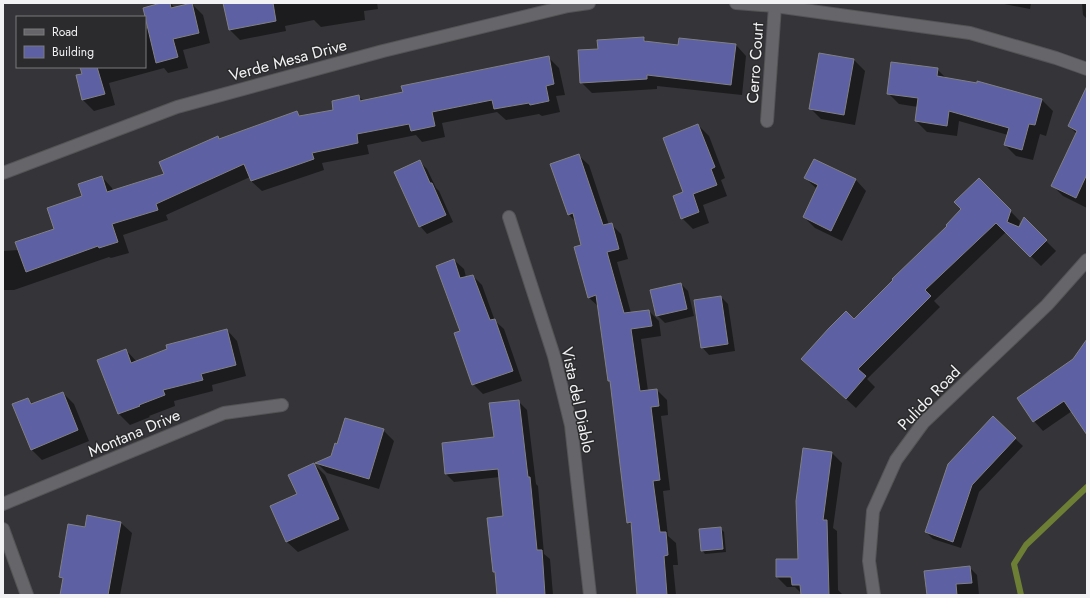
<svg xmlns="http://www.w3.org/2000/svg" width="1090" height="598" font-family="Jost,sans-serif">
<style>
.shadow{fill:#0007}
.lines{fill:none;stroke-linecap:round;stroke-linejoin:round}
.stream{stroke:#6d7f34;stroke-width:6}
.building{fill:#5d60a2;stroke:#808084}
.street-casing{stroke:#545457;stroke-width:14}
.street{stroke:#66666a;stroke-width:12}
.labels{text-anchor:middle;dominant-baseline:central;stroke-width:3;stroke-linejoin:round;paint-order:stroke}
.street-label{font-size:16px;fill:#f2f2f4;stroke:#2b2b2e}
</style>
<rect width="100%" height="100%" fill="#353539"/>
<g class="shadow">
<path d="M165,3H170L175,8L192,4L203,15L210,43L183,50L188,68L168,73L164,68L109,83L115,105L94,111L83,100L77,76L83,74L81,67H145V29L149,28Z"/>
<path d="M224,3H377L378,9L364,11L365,20L321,27L314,20L285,26L286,31L240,40L230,30Z"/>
<path d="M999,3H1031L1030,9Z"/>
<path d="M1082,3H1087V19L1083,15Z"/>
<path d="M644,38L648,43L679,46L736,45L746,56L742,95L657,86V89L592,93L581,82L599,50Z"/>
<path d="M820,54L854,60L865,71L855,125L821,119L810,108Z"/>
<path d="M548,57L559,68L565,95L556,96L560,112L542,116L539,114L506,120L497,112L442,123L445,137L422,142L416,135L367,145L369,154L322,163L324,170L262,191L251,181L250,177L166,215L168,220L123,235L129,253L111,258L109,257L14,290H3V251L19,250L55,230L102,177L112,188L113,191L165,174L217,137L220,140L297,113L301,117L334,110L359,97L364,101L404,93Z"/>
<path d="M937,69L947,79L978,84V83L1042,100L1053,111L1046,136L1040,134L1033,160L1016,156L1005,145L1008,135L959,121L957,136L927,132L916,121L918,107L899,104L888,93Z"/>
<path d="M1087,113V208L1063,196L1052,185L1077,134L1069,126Z"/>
<path d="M698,125L709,136L725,178L721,180L727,196L703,205L709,223L693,229L682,218L685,192Z"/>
<path d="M579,156L589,165L609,225L611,224L621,234L628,259L617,262L631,313L649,311L659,321L661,336L641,339L648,391L657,390L667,400L668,415L661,416L670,490L663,491L668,536L676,543L678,565H673L676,595H638L632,526L628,522L611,382L609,381L599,307L588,297L582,245L577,223L569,215L551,165Z"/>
<path d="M814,160L856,180L866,191L842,241L815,228L804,217L817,189L805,178Z"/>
<path d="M419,161L427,169L436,188L439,191L453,222L427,234L420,226Z"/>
<path d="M979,179L1020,221L1018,229H1019L1024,219L1056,251L1041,266L1006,232L934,301L940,307L867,379L875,387L856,408L802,359L854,320L948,226L963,209Z"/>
<path d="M454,260L464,269L466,277L473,276L482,285L495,321L504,329L522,381L483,394L473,384L462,331Z"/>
<path d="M681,284L688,291L694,316L665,323L657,315Z"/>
<path d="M721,297L728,304L735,351L709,355L702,347Z"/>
<path d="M227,330L237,341L246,376L212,385L213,391L174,401L175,406L149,416L150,417L130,425L119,414L99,361L126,350L137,362Z"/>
<path d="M1087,341V429L1072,411L1043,431L1034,421L1018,398L1074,360Z"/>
<path d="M63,393L74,404L89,441L42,460L31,449L28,399L33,404Z"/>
<path d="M518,401L527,410L536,484L538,486L544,554L550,559L553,595H498L497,575L494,572L504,517L500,477L454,482L446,474L443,444L495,438Z"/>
<path d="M993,418L1023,446L979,492L961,548L933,539L926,532Z"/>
<path d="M383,430L394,441L379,489L327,473L317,463Z"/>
<path d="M804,449L832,453L842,463L833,528L837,531L838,590L843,595H802V594L795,587H787L777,577L799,560Z"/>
<path d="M314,464L325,475L349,530L298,552L287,542L271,506L298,494Z"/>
<path d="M121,523L132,533L120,595H61L63,580L60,576L86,528Z"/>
<path d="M720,528L724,532L726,552L705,554L702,550Z"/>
<path d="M970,568L977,575L979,595H928Z"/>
</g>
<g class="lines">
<path class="stream" d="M1021,595L1014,564L1026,545L1087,487"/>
</g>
<g class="building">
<path d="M161,3H170L171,8L192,3L199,33L173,39L178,57L156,63L143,8Z"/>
<path d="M223,3H273L276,21L229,30Z"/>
<path d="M644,37V41L678,45L679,38L736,44L731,85L647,75V79L580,83L578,50L598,49L597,40Z"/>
<path d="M819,53L854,59L844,115L809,109Z"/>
<path d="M549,56L554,84L546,86L549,101L530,105L529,103L494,109L492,100L432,112L435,126L411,131L409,124L357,134L358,143L312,153L314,159L251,181L244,164L156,204L158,210L112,224L118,242L99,248L98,246L26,272L15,242L54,229L47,208L82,196L78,184L102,176L107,192L164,174L159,162L218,136L219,139L297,111L299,116L333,110L332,101L359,95L360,101L403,92L401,86Z"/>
<path d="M891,62L938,68L937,76L977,83V81L1042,99L1035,125L1029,124L1022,150L1004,145L1009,128L949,111L947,126L915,121L918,98L887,94Z"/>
<path d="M80,67H97L105,94L82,100L76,75L82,74Z"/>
<path d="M1087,86V174L1076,198L1051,186L1077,131L1068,126Z"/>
<path d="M698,124L715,167L711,169L717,185L693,194L699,212L681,219L673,196L683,192L663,138Z"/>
<path d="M579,154L603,225L612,223L619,249L607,252L624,313L649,310L652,326L631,329L640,391L657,389L659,406L651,407L660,480L653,481L660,532H666L668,555L664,556L667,595H637L631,522L627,523L610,381H608L596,295L588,298L574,247L581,245L573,213L568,215L550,164Z"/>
<path d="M814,159L856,179L831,231L803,217L818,185L804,178Z"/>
<path d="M420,160L430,183H432L446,215L419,227L394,172Z"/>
<path d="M979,178L1011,210L1007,222L1019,227L1024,217L1047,240L1030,257L996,223L925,290L931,296L858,369L866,376L846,399L801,359L829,328L846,311L854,319L893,280L892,279L947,226L946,225L961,209L954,202Z"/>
<path d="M454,259L460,278L473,275L490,320L495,319L513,371L472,385L454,333L460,331L436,266Z"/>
<path d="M681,283L687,309L656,316L650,290Z"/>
<path d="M721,296L728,344L701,348L694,300Z"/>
<path d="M227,329L236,365L201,374L203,380L163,390L165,395L139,405L140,406L118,414L97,360L126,349L131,363L167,349L166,345Z"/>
<path d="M1087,339V435L1064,401L1033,422L1017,398L1073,359Z"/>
<path d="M63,392L78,430L31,450L12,404L28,398L31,404Z"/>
<path d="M519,400L528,477H530L537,550H542L545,595H497L495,572H493L487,518L503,516L498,469L445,474L442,443L494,437L489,403Z"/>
<path d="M993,416L1016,438L972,485L953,542L925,532L948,464Z"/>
<path d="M345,418L384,429L369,479L315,463L331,456L335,443L337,444Z"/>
<path d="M803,448L832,452L823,520H827L829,595H801L800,585H792L791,577H776V559H798L796,501Z"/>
<path d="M314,463L339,519L286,542L270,506L297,494L288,475Z"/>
<path d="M87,515L121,522L108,595H60L63,578L59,577L68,524L85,527Z"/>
<path d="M721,527L723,549L701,551L699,529Z"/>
<path d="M970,566L972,583L956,584L957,595H927L924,571Z"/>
</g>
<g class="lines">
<g class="street-casing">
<g id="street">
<path d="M736,3L775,6L970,33L1056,58L1087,69"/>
<path d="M767,121L775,6"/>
<path d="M3,173L177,107L383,51L568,6L589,3"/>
<path d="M509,217L554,356L571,425L590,595"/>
<path d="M3,504L224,413L282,405"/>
<path d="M3,529L27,595"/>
<path d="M874,595L869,561L873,511L896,460L923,423L1047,305L1087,260"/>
</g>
</g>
<use href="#street" class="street"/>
</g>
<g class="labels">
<g class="street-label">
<text transform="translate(288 60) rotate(-15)">Verde Mesa Drive</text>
<text transform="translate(755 63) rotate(-86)">Cerro Court</text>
<text transform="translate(929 398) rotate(-46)">Pulido Road</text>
<text transform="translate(578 400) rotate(78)">Vista del Diablo</text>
<text transform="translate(134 433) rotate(-23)">Montana Drive</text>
</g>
</g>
<rect width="1090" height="598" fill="none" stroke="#f2f2f4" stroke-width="8"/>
<rect x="16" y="16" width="130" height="52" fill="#2b2b2e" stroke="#7b7b7d"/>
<rect x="24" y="29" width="20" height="6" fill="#66666a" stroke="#7b7b7d"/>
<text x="52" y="36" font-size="12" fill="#f2f2f4">Road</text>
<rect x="24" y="46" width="20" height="12" fill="#5d60a2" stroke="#7b7b7d"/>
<text x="52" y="56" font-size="12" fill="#f2f2f4">Building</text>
</svg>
